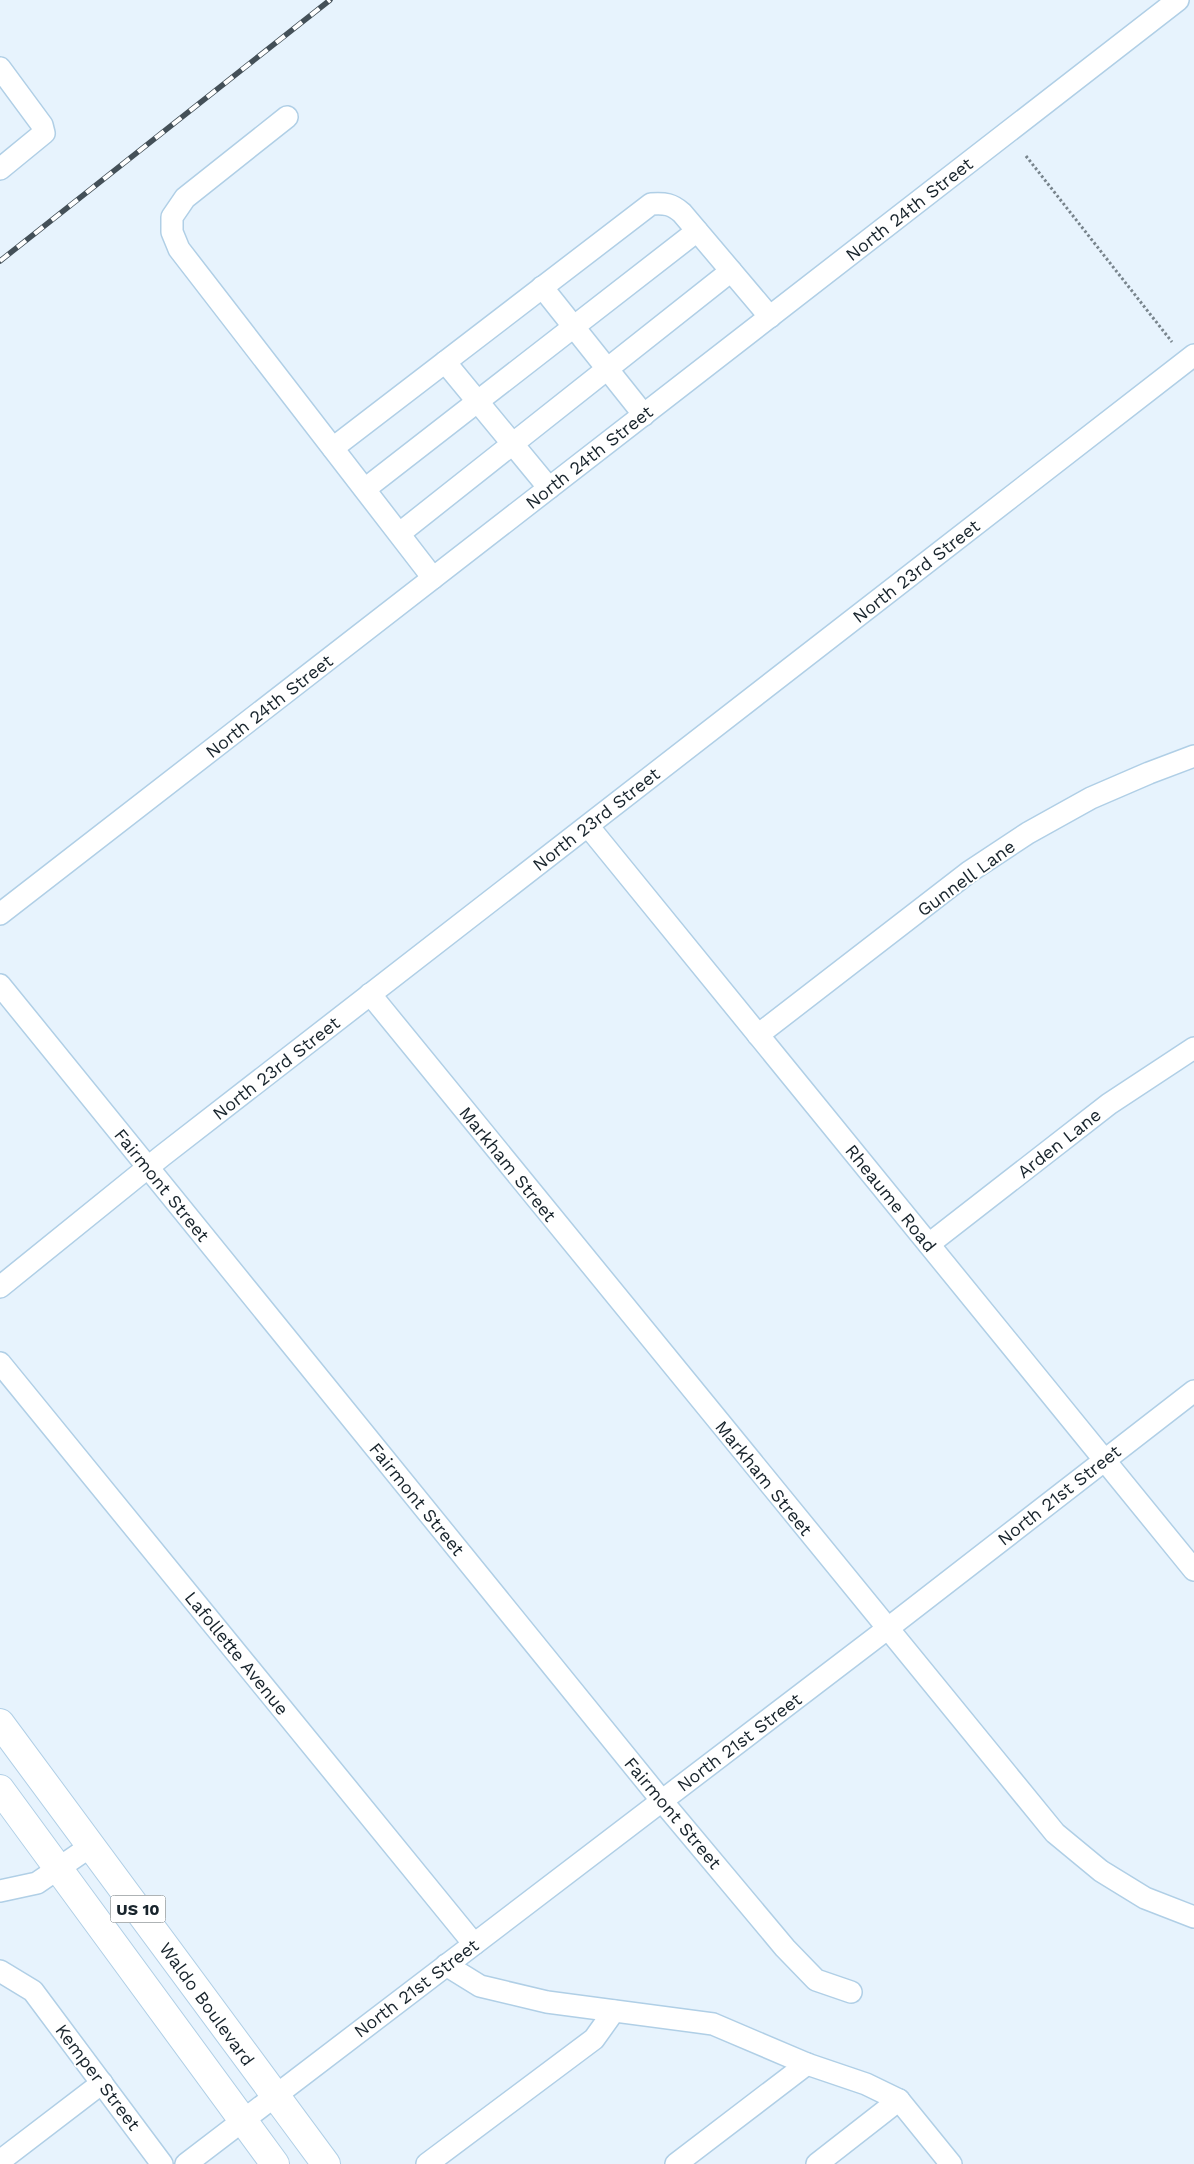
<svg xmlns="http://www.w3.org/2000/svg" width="1194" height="2164" font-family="'Work Sans',sans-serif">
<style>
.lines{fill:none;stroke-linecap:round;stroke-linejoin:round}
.minor-casing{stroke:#b0cfe6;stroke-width:24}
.major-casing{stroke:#b0cfe6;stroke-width:30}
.path{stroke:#78848c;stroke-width:3;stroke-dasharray:2.5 2.5;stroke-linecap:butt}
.minor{stroke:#fff;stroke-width:21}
.major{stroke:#fff;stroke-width:28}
.rail-casing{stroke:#445058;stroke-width:5.5}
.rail{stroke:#fff;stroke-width:4;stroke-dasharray:11;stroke-linecap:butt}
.labels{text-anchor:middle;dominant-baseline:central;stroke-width:4;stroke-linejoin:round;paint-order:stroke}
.shield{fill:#fff;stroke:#5d666b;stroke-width:1}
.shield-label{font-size:16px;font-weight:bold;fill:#18242c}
.street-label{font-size:18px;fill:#18242c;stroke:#fff}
</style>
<rect width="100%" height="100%" fill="#e7f3fd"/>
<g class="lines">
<g class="minor-casing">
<g id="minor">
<path d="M0,68L42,125L44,133L0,169"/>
<path d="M287,117L185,198L172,217V232L179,249L433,578"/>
<path d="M542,287L644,415"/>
<path d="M445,362L549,488"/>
<path d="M333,448L651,204C665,203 672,204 682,213L770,317"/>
<path d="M365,489L697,231"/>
<path d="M400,533L731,271"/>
<path d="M588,826L1194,1570"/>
<path d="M0,914L1178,0"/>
<path d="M0,985L662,1801L785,1948L816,1980L851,1992"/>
<path d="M370,994L1055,1833L1101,1871L1145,1898L1194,1917"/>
<path d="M758,1035L969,872L1028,833L1091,798L1149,773L1194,756"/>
<path d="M929,1244L1109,1104L1194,1048"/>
<path d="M0,1287L162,1156L1194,355"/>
<path d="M0,1363L474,1944"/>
<path d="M0,1891L37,1883L91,1846"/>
<path d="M446,1965L480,1986L547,2002L713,2024L807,2064L866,2084L899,2100L951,2164"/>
<path d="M0,1971L33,1991L162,2164"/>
<path d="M0,2161L102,2083"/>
<path d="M186,2164L887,1629L1194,1391"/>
<path d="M427,2164L594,2039L614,2011"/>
<path d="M676,2164L807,2064"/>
<path d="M817,2164L899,2100"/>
</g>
</g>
<g class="major-casing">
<g id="major">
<path d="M0,1723L326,2164"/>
<path d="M0,1789L275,2164"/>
</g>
</g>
<path class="path" d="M1026,156L1172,342"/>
<use href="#minor" class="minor"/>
<use href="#major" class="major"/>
<g class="rail-casing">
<path id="rail" d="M0,261L330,0"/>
</g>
<use href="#rail" class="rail"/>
</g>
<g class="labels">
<rect class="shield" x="110.5" y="1895.5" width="55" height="27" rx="4"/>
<g class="shield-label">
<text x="138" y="1909">US 10</text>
</g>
<g class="street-label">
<text transform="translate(909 209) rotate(-38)">North 24th Street</text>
<text transform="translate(589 457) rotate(-38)">North 24th Street</text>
<text transform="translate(916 571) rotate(-38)">North 23rd Street</text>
<text transform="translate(269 706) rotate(-38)">North 24th Street</text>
<text transform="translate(596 819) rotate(-38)">North 23rd Street</text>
<text transform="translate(966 878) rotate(-36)">Gunnell Lane</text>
<text transform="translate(276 1068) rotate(-38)">North 23rd Street</text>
<text transform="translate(1059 1143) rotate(-38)">Arden Lane</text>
<text transform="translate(508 1164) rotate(51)">Markham Street</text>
<text transform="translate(162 1185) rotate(51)">Fairmont Street</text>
<text transform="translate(891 1198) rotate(51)">Rheaume Road</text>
<text transform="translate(764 1478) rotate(51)">Markham Street</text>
<text transform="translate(1059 1495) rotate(-38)">North 21st Street</text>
<text transform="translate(417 1499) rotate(51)">Fairmont Street</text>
<text transform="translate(237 1653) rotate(51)">Lafollette Avenue</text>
<text transform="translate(739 1742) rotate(-37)">North 21st Street</text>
<text transform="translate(673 1813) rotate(50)">Fairmont Street</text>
<text transform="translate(416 1988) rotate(-37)">North 21st Street</text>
<text transform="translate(207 2004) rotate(54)">Waldo Boulevard</text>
<text transform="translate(98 2077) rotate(53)">Kemper Street</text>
</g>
</g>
</svg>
